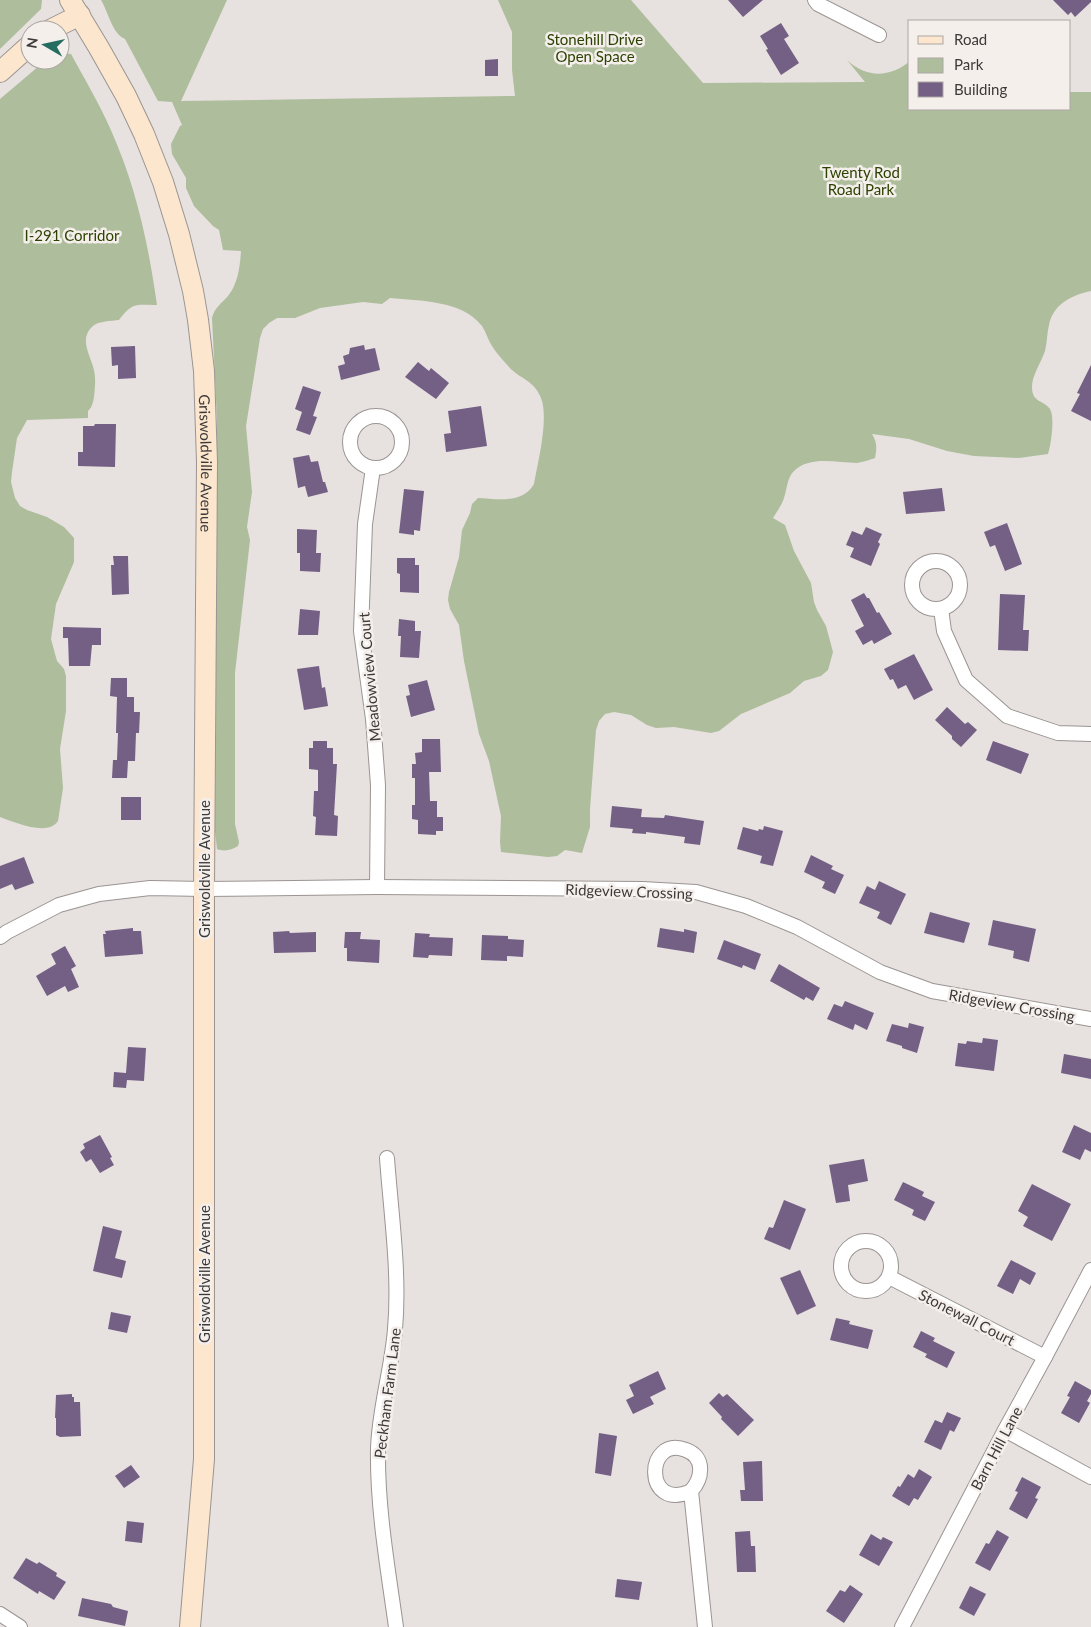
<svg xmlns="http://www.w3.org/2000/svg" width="1091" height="1627" font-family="Lato,sans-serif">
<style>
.green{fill:#aebd9c}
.building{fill:#745f85}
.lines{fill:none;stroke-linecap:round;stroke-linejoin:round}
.street-casing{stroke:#9a9592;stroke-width:16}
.secondary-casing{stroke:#9a9592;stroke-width:22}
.street{stroke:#fff;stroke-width:14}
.secondary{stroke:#fce6cd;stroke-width:20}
.labels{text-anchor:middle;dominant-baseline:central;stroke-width:5;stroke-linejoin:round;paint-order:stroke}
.park-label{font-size:15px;fill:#2c4200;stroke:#f5efec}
.street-label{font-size:15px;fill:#3c3939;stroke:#f5efec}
</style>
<rect width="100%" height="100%" fill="#e7e1df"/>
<g class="green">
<path d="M0,0H42L41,9L0,49Z"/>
<path d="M101,0H227L181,101L515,96L512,70V32L498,0H631L703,83L865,82L847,60C866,78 890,78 910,61V109H1070V92H1091V291C1072,295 1053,304 1049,325C1047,333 1047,343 1045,351C1041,363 1032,375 1032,387C1032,403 1044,400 1050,409C1055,417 1051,445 1048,454L1019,458L974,456L947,451L909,439L872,434C877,442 877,448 875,458C869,460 863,462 857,463C837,463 809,455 793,472C787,479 787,489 784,498C782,505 777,511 773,518L785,525L794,551L811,583L814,602L817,610L826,626L833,652L828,670L821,676L804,681L790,693L741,714L719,731L711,733L674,727L656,728L647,725L631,715L614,712L605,714L599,721L596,730L590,809V827L582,853L565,850L557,856L548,857L501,852L500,842L501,816L489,761L479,734L464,661L459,625L450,609L448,600L449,592L459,557L462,530L470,513L472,504L478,498C497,499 523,504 534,484C538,462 549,418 541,398C534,380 520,379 509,367C503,360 497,354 492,346C488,340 486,332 482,326C462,300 420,301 390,298L382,304L363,302L320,308L295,318H277L269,323L263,329L260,338L246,426L252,492L247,527L250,540L235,673V824L239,842L238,846C232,850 224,852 217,849L215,831L217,419L212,318C215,307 221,304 228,296C238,284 240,266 241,251L223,250L219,230L213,226L194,206L186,188V178L172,154L171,144L180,126L182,125L172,102L158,101L125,39C112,34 108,11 101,0Z"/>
<path d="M60,53L71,54C84,78 99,103 110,128C136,186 148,242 157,305C135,305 133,302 119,320C111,321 99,321 93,326C78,339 91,356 94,370C96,379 95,388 94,397C93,403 92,407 88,411V418L27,420L17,438L12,472L11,482L15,498L20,506L27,510L47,517L64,527L74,538V562L56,604L51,639L57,661L64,669L66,676V711L60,749L63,788L58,821C48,837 14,822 0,817V99L46,60H60Z"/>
</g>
<g class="building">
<path d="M728,0H763L743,17Z"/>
<path d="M1053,0H1091V2L1075,17L1071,12L1068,15Z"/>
<path d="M781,23L789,36L784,39L799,63L781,75L766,50L768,49L760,36Z"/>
<path d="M498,59V76H485V60Z"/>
<path d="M364,345L365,350L375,348L380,370L341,380L338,366L345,364L343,356L349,354L350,348Z"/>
<path d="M135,346L136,378L118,379V365L112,366L111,347Z"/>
<path d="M418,362L429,371L431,368L449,383L436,399L405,377Z"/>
<path d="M1091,365V421L1071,411L1080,394L1077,393Z"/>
<path d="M303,386L321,392L313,416L317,417L310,435L296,430L302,412L295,409Z"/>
<path d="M481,406L487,446L446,452L444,434L451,433L448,411Z"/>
<path d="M95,424H116L115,467L78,466V452H83V426H94Z"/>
<path d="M309,455L311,462L318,461L323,482H325L328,492L308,497L305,486L298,488L293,458Z"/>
<path d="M942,488L945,511L906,514L903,492Z"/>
<path d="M404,489L424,491L420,531L414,530V535L399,533Z"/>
<path d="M1007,523L1022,564L1005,571L995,545L990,547L984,532Z"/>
<path d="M866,527L882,534L878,542L880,544L871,566L850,557L854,548L846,545L852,531L862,535Z"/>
<path d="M297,529L317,530L316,553H321L320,572L300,571V553H297Z"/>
<path d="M113,556H128L129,594L112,595L111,565H114Z"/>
<path d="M397,558H415V565H419V593L400,592V574L397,573Z"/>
<path d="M864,593L867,598H869L877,613L879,612L892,634L874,644L872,640L863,645L855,631L864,626L851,600Z"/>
<path d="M1000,594L1025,595L1023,630H1029L1028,651L998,650Z"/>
<path d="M300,609L320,611L318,635H298Z"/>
<path d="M399,619L415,621V631H421L419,658L400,657L401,636H398Z"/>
<path d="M63,627L101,628V645H92L90,666H69L68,638H63Z"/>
<path d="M914,654L933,690L914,700L906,685L898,689L893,679L890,680L884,669Z"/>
<path d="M319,666L322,688L325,687L328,706L304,710L297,669Z"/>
<path d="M111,678H127V697H134V712H140L139,733H136L135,761H128L127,778H112L113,760H117L118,733H116L117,697L110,696Z"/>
<path d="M427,680L435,710L411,717L406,696L410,695L408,685Z"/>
<path d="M947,707L965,724L968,722L977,730L961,747L952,739V736L935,720Z"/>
<path d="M422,739H440L441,772H429L430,801H437V817H443V831H436V835L418,834V820L412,819V805H415V778H412V764H416L415,753L422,752Z"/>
<path d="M313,741H327V748H333V764H337L334,815L338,816L337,836L315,835L316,817L313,816L314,791H318V770L309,769V748H313Z"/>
<path d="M993,741L1029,754L1021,774L986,760Z"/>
<rect x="121" y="797" width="20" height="23"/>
<path d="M612,806L642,809L641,817L664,818L665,815L704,821L700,845L684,843L685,837L646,832V834L632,833L633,829L610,827Z"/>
<path d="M764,826L783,831L773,866L760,863L762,856L737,849L743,827L758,831L759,829L763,830Z"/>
<path d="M811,855L833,866L831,869L844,875L835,894L822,888L825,882L804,872Z"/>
<path d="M24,857L34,883L15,890L12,884L0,889V866Z"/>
<path d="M879,881L906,894L891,925L877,918L880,912L859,903L867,886L875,890Z"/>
<path d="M930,912L970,923L964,943L924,933Z"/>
<path d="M993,920L1036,929L1029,962L1013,958L1014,951L988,945Z"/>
<path d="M133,928V931H141L143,954L105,957L103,934H106L105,931Z"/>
<path d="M660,928L684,932V929L697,932L694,953L657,947Z"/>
<path d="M289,931L290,933L316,932V952L274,953L273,932Z"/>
<path d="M345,932H361L360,939L380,940L379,963L347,961V948H344Z"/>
<path d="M415,933L430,934L429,937L453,938L452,956L429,955L428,958L413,957Z"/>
<path d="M482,935L508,936V939L524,940L523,957L507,956V961L481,960Z"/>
<path d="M724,940L761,954L755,970L743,965L742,968L717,959Z"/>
<path d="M65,946L76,966L71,969L79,987L68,992L65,986L47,996L36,976L56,964L51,954Z"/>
<path d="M779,964L820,988L813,1001L806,997L804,1000L770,981Z"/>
<path d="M845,1001L874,1013L867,1030L855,1024L853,1030L827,1019L834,1004L842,1007Z"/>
<path d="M909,1023L924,1027L917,1053L902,1048V1046L886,1041L892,1024L908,1028Z"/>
<path d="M983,1038L998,1040L994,1071L955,1066L958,1043L966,1044L967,1041L982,1043Z"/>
<path d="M128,1047L146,1048L144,1081L127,1080L126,1088L113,1087L114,1072L126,1073Z"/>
<path d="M1064,1054L1091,1059V1079L1061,1073Z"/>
<path d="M1074,1125L1091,1133V1152L1085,1149L1080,1160L1062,1152Z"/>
<path d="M100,1135L112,1157L110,1158L114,1165L100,1173L91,1159L86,1162L80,1152L85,1148L83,1144Z"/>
<path d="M864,1159L868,1181L848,1185L850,1201L836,1203L829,1165Z"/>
<path d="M903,1182L924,1192L922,1196L935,1202L925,1221L912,1215L914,1210L894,1200Z"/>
<path d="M1032,1184L1071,1204L1052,1241L1023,1226L1028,1217L1018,1211Z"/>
<path d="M784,1200L806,1209L790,1250L764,1239L769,1227L773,1228Z"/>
<path d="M103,1226L122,1231L115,1258L126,1261L122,1278L93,1271Z"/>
<path d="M1011,1260L1036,1273L1030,1285L1020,1279L1013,1294L997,1286Z"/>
<path d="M800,1270L816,1306L797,1315L780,1278Z"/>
<path d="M111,1312L131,1316L127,1333L108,1329Z"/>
<path d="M836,1318L850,1321L849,1324L873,1330L868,1349L830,1340Z"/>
<path d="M921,1331L935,1338L933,1341L955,1352L947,1368L925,1357L927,1354L913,1347Z"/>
<path d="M658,1371L666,1389L650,1397L654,1404L633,1414L626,1400L634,1396L629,1385Z"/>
<path d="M1075,1381L1091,1390V1394L1087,1401L1090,1403L1079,1423L1061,1413L1070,1397L1067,1396Z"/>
<path d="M719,1393L723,1397L727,1394L754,1420L738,1436L721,1419L722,1417L709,1403Z"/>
<path d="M72,1394V1397H74V1402H80L81,1436L60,1437L56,1435V1418H55L56,1395Z"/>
<path d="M947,1412L961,1418L954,1432L950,1430L941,1450L924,1442L935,1420L942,1423Z"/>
<path d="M599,1433L617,1436L611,1476L595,1473Z"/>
<path d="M762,1461L763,1501H741L740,1490H745L743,1462Z"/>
<path d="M131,1465L140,1477L124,1488L115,1476Z"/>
<path d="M919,1469L932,1477L918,1500L914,1498L909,1506L892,1496L898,1486L900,1487L908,1474L914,1478Z"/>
<path d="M1022,1477L1041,1487L1035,1498L1038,1499L1027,1519L1009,1509L1018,1492L1015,1491Z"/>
<path d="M127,1521L144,1523L142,1543L125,1541Z"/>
<path d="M997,1530L1009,1537L990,1571L975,1563L986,1543L989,1544Z"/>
<path d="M750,1531L751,1546H755L756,1572H737L735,1532Z"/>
<path d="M871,1534L881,1540L883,1537L893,1542L879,1566L859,1555Z"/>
<path d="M26,1558L37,1564L39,1562L57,1573L56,1576L66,1582L54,1600L39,1591L38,1594L13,1578Z"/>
<path d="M617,1579L642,1582L639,1600L615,1597Z"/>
<path d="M850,1585L863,1594L844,1623L826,1611L840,1590L845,1592Z"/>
<path d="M970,1586L986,1594L974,1616L959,1608Z"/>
<path d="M82,1598L111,1604L113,1607L128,1611L125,1626L78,1616Z"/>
</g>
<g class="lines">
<g class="street-casing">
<g id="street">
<path d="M815,0L818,4L879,35"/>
<circle cx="376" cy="442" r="26"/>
<path d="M373,468L365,524L361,631L373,719L378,785L377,887"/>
<circle cx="936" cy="585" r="24"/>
<path d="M941,609L944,631L966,680L1007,716L1058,733L1091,734"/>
<path d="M0,937L7,932L59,905L99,894L150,888L204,889L377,887L642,889L696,892L746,906L797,927L880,972L932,991L1091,1019"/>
<path d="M387,1158C391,1214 400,1274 395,1329C392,1369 379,1409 378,1449C377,1508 388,1569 396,1627"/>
<circle cx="866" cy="1266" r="25"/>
<path d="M889,1277L1045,1357"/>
<path d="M1005,1430L1091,1477"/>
<path d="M691,1491C643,1513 645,1434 686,1450C705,1457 703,1478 691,1491L705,1627"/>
<path d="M0,1614L20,1627"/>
<path d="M902,1627L1005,1430L1045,1357L1091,1270"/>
</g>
</g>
<g class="secondary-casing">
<g id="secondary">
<path id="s1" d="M70,0L99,48L126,96L144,134L163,182L179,234L193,291L198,320L204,371L207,462L204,889V1459L190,1627"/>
<path d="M50,30L80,15"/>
<path d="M0,72L30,45"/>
</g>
</g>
<use href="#street" class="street"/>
<use href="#secondary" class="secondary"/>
</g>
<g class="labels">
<g class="park-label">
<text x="595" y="39">Stonehill Drive<tspan x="595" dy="17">Open Space</tspan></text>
<text x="861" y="172">Twenty Rod<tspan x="861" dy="17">Road Park</tspan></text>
<text x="72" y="235">I-291 Corridor</text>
</g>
<g class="street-label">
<text stroke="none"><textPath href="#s1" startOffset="491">Griswoldville Avenue</textPath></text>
<text transform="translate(369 677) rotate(-95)">Meadowview Court</text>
<text transform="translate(204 869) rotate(-90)">Griswoldville Avenue</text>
<text transform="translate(629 891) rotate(2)">Ridgeview Crossing</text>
<text transform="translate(1012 1005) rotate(10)">Ridgeview Crossing</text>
<text transform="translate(204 1274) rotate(-90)">Griswoldville Avenue</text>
<text transform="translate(967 1317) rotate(27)">Stonewall Court</text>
<text transform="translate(387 1393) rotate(-83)">Peckham Farm Lane</text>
<text transform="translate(996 1448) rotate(-62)">Barn Hill Lane</text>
</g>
</g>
<rect x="908" y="20" width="162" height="90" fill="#f5efec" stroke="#aba6a4"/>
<rect x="918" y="36" width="25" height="8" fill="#fce6cd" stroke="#aba6a4"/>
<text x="954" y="45" font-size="15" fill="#3c3939">Road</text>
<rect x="918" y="58" width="25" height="15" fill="#aebd9c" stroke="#aba6a4"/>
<text x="954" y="70" font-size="15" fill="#3c3939">Park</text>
<rect x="918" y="82" width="25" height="15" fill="#745f85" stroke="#aba6a4"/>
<text x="954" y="95" font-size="15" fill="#3c3939">Building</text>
<g transform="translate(45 45) rotate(279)"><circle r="24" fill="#f5efec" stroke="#aba6a4"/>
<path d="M0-4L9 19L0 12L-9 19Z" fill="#256c61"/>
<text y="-8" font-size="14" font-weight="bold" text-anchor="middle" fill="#3c3939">N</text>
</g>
</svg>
